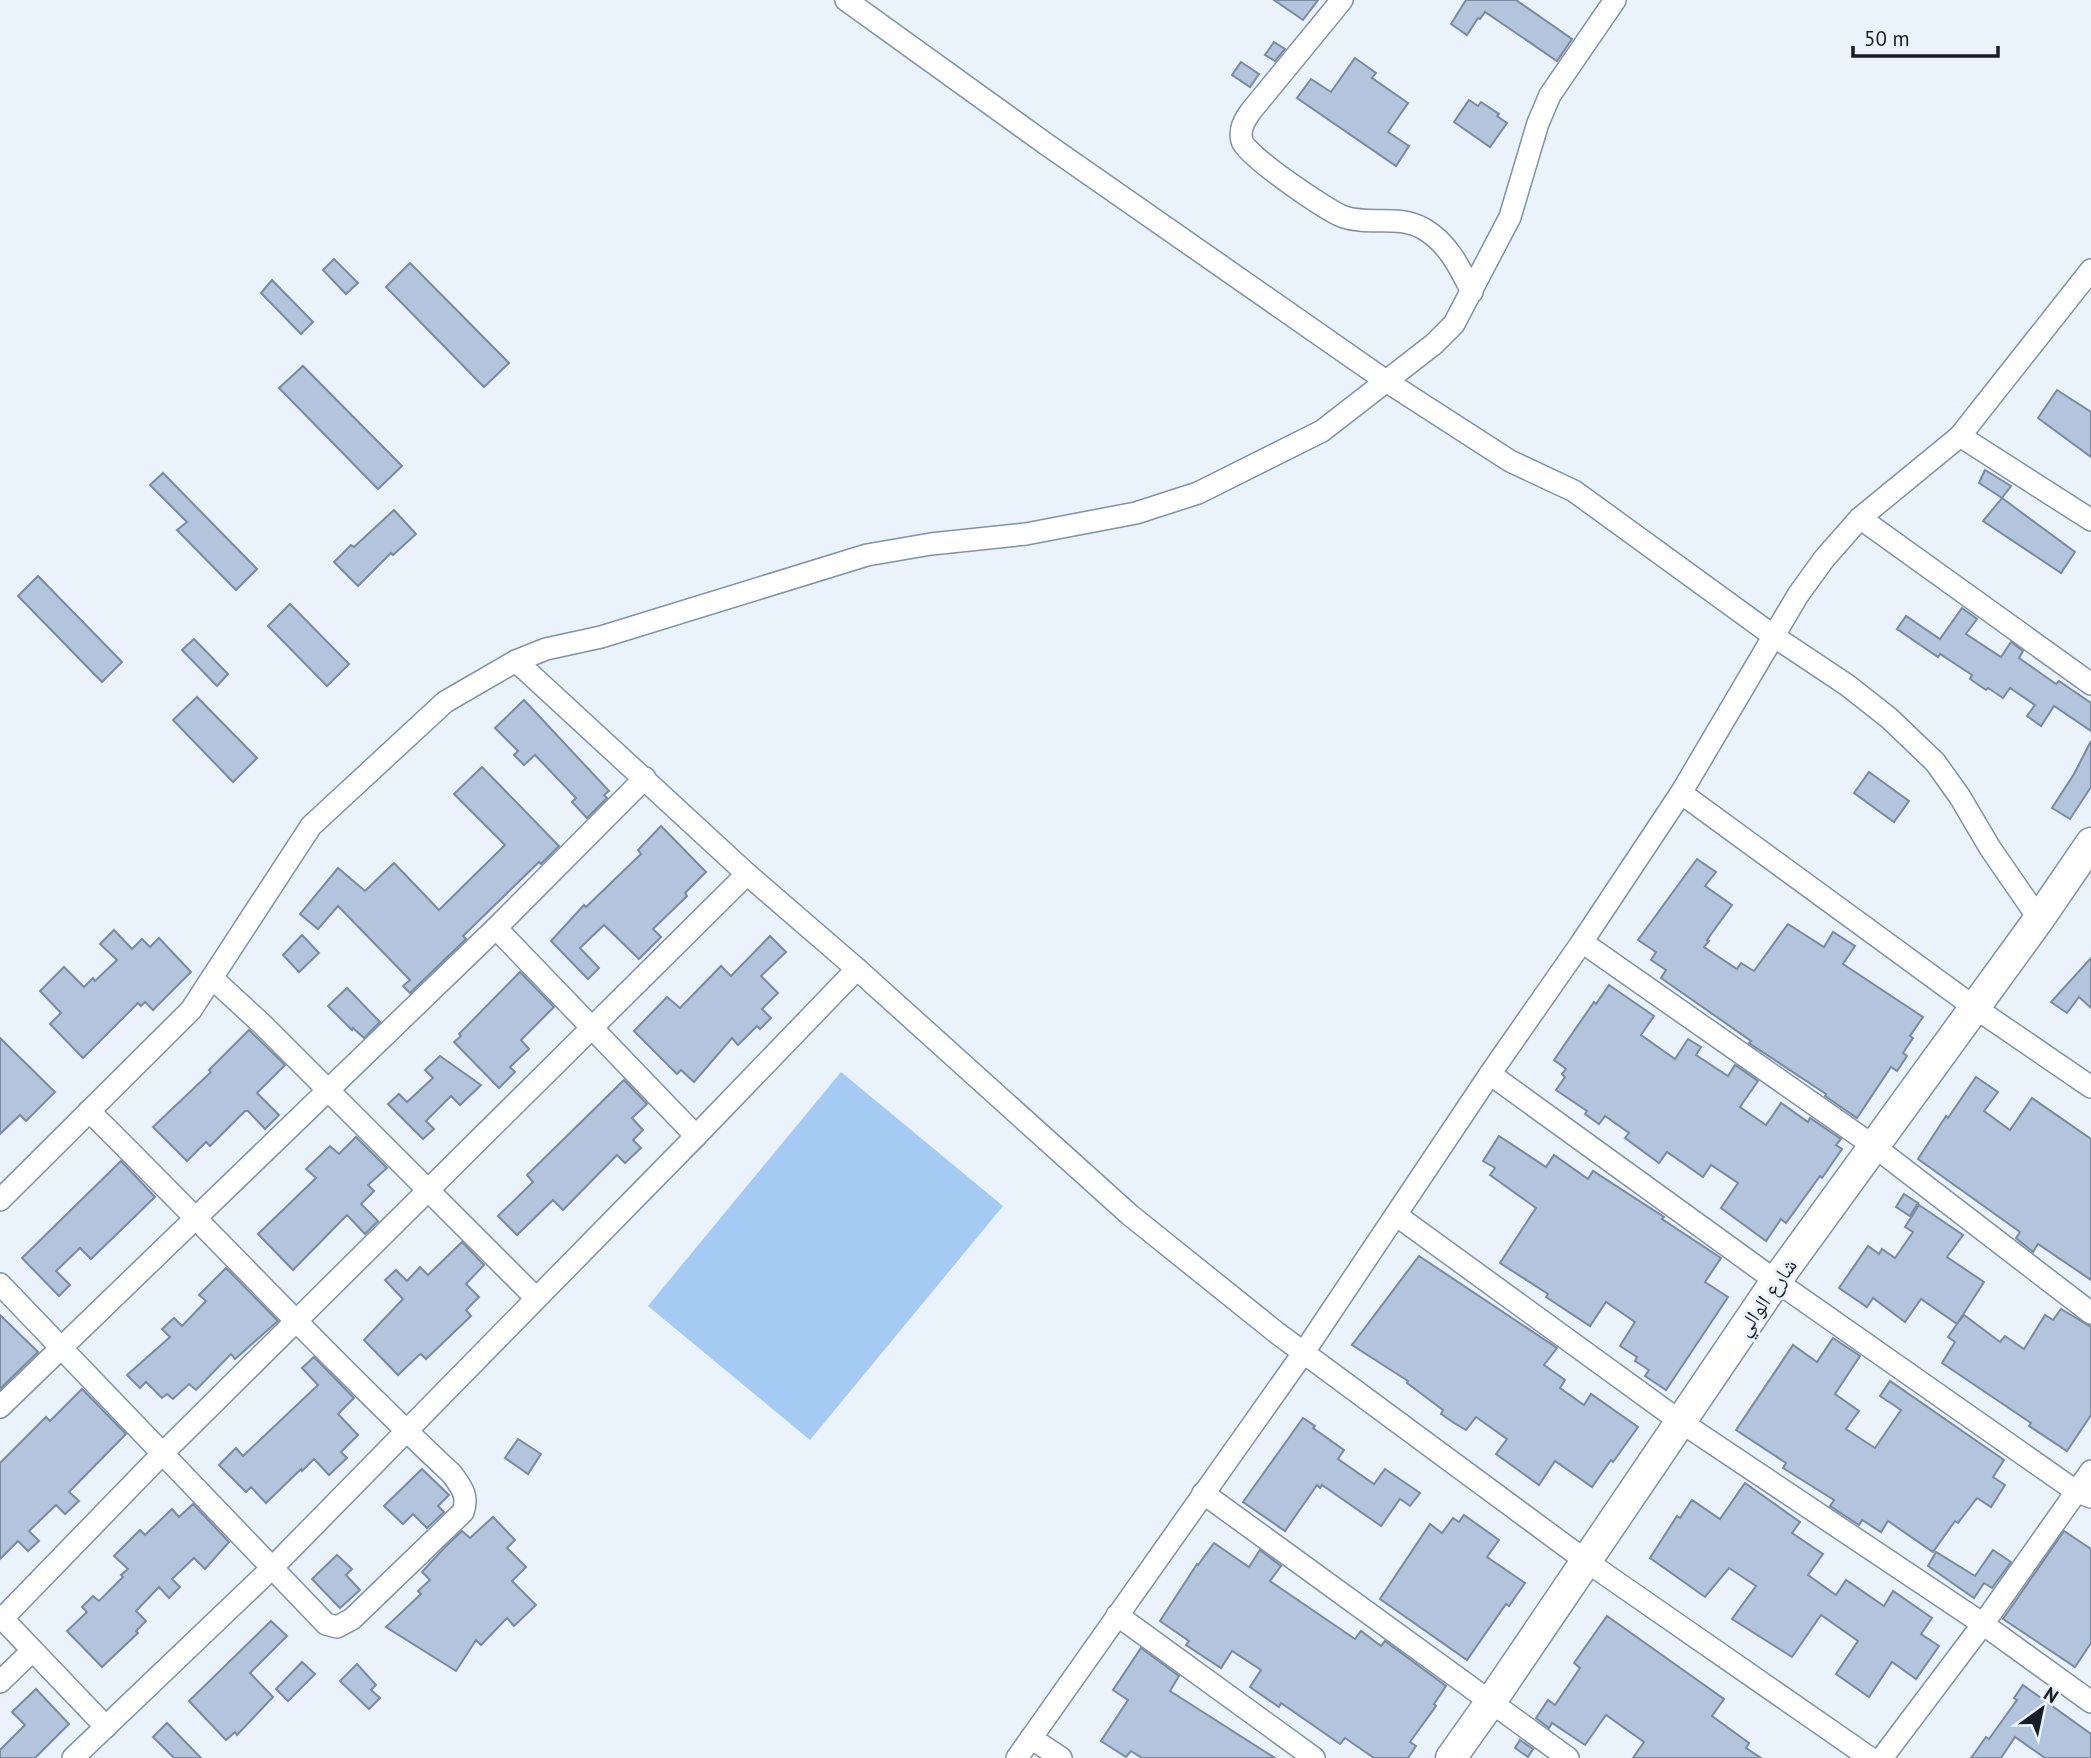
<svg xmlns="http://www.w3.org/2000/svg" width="2091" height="1758" font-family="'PT Sans','Noto Naskh Arabic',sans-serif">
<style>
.green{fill:#a5caf4}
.building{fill:#b2c5dc;stroke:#798ba0;stroke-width:2}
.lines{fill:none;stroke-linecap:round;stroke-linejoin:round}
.street-casing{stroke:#7f92a7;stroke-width:24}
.secondary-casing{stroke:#7f92a7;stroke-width:33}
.street{stroke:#fff;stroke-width:21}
.secondary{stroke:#fff;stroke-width:30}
.labels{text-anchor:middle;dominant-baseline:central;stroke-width:6;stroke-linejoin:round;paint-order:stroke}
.street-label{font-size:21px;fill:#171e27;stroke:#eaf2fc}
</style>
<rect width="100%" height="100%" fill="#eaf2fc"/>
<path class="green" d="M841,1072L1003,1206L810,1440L648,1306Z"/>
<g class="building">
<path d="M1274,0H1318L1303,20Z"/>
<path d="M1466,0H1516L1572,39L1557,61L1485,12L1480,19L1478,18L1467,35L1451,24Z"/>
<path d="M1274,42L1285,49L1275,61L1265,55Z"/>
<path d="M1355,58L1376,73L1372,78L1408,103L1388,132L1409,146L1396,166L1297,98L1311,79L1331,92Z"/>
<path d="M1241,62L1259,74L1250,87L1232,75Z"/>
<path d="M1469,100L1478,106L1481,102L1499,114L1497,116L1507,123L1490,147L1454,122Z"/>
<path d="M334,259L358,283L346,294L323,270Z"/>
<path d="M410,263L509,363L484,387L386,287Z"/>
<path d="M272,280L313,322L301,334L261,293Z"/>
<path d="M303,366L402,466L378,489L279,388Z"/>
<path d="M2057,390L2091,412V457L2038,418Z"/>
<path d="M1985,470L2011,486L2002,498L1979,483Z"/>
<path d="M163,473L257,569L236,590L177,530L187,522L150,485Z"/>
<path d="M2002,498L2075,552L2061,573L1983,521Z"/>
<path d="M394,510L416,534L393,555L391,553L358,586L334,562L351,545L354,547Z"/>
<path d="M38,576L122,662L102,682L18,596Z"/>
<path d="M290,604L349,664L327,686L268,626Z"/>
<path d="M1962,608L1977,619L1966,634L2001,657L2011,642L2023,651L2019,658L2056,684L2059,681L2091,703V731L2054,706L2041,726L2027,716L2035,705L2010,688L2003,698L1988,688L1986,690L1970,679L1972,675L1940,654L1938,657L1897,629L1906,616L1940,639Z"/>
<path d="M194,639L228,674L217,686L182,650Z"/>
<path d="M197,697L257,758L233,782L173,720Z"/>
<path d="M524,700L609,791L604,795L607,798L587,818L572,802L576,798L535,755L524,765L514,755L518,751L495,728Z"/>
<path d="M2091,741V787L2070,819L2052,808L2074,774Z"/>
<path d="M482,767L559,846L541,864L539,862L463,936L466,939L410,993L403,986L410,980L338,906L318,929L300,914L338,868L365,891L394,863L439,910L505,845L454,794Z"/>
<path d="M1869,772L1909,801L1894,822L1854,793Z"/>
<path d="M661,826L706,872L685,893L687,896L653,929L661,937L639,959L604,925L580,948L599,968L588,979L551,941L584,905L586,907L641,854L638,850Z"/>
<path d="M1697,859L1716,872L1705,886L1732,905L1707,940L1709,941L1704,947L1737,969L1741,963L1754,971L1788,924L1824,947L1833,932L1855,946L1843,964L1923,1017L1910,1036L1913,1038L1903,1053L1907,1056L1897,1071L1891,1067L1857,1118L1825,1096L1826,1094L1749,1043L1751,1041L1661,978L1666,970L1651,960L1656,952L1638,940Z"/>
<path d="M114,930L132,949L142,939L150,947L159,938L191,972L153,1010L145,1002L141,1006L138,1003L83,1058L50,1024L61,1013L40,991L64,967L84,987L93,978L95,981L117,960L100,944Z"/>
<path d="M302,935L319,953L299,972L283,955Z"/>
<path d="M770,936L786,952L761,976L778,993L762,1009L771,1018L760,1029L757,1026L738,1045L732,1038L694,1082L681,1070L677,1074L634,1031L667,997L680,1008L721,966L731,976Z"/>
<path d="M2091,958V1008L2079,997L2067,1013L2051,1002Z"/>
<path d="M520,972L554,1007L521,1040L529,1049L510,1067L515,1072L499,1088L454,1042L461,1036L459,1034Z"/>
<path d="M1609,985L1654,1016L1641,1035L1675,1059L1688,1039L1701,1047L1696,1055L1728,1076L1735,1065L1758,1081L1740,1107L1766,1125L1781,1103L1808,1122L1810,1118L1841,1139L1836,1145L1842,1149L1822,1178L1820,1176L1786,1223L1781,1219L1766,1241L1721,1208L1738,1183L1711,1165L1703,1177L1667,1152L1659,1163L1625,1138L1629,1133L1605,1116L1599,1124L1585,1114L1587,1111L1556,1090L1565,1077L1562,1074L1566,1069L1554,1060L1594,1002L1596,1004Z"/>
<path d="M347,988L380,1022L364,1038L353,1028L352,1030L328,1006Z"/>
<path d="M249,1030L285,1065L257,1093L279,1115L265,1129L248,1111H245L210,1146L206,1142L187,1161L153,1127L211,1072L209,1070Z"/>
<path d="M0,1038L55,1092L26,1121L20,1115L0,1134Z"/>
<path d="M440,1056L481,1085L460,1105L451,1096L426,1121L434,1129L423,1139L388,1104L399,1094L407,1102L433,1078L425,1070Z"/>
<path d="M1976,1077L1998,1092L1984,1111L2010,1130L2032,1098L2091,1139V1280L2038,1244L2033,1252L2016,1238L2020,1232L1918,1159L1946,1116L1948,1118Z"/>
<path d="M624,1080L647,1104L632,1118L643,1130L633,1140L641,1148L625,1163L617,1155L563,1210L553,1200L517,1235L498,1216L533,1182L527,1175Z"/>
<path d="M1499,1136L1546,1167L1554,1155L1588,1179L1593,1171L1664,1217L1662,1219L1721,1258L1705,1282L1728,1297L1666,1390L1645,1376L1649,1370L1635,1361L1637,1357L1620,1346L1635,1322L1606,1302L1590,1326L1546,1297L1548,1294L1500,1263L1536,1208L1490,1175L1495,1168L1483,1161Z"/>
<path d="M356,1137L387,1168L368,1185L374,1191L361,1204L378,1221L365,1234L347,1215L293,1270L258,1234L316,1178L306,1169L330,1146L339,1154Z"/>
<path d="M121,1161L155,1197L91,1259L80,1248L56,1271L70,1285L59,1296L22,1258Z"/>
<path d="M1904,1194L1918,1203L1910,1216L1896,1207Z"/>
<path d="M1919,1205L1963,1235L1947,1257L1984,1282L1957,1324L1964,1315L2000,1342L2005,1336L2024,1349L2045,1315L2053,1320L2061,1309L2091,1327V1415L2067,1451L2029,1426L2031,1423L1942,1363L1955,1342L1948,1337L1957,1324L1921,1299L1905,1322L1873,1298L1867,1307L1839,1288L1868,1246L1879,1254L1882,1249L1895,1258L1913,1232L1905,1227Z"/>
<path d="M462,1242L484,1265L466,1284L479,1297L466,1310L471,1316L426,1359L421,1354L419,1355L398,1375L364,1340L403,1299L385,1280L396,1270L407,1281L420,1267L428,1275Z"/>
<path d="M1419,1256L1557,1348L1544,1365L1565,1380L1560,1388L1584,1405L1591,1394L1638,1427L1613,1462L1611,1460L1592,1487L1555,1461L1539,1485L1496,1454L1507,1439L1476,1417L1466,1430L1454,1423L1441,1414L1443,1410L1407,1383L1408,1381L1352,1345Z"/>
<path d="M226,1268L278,1321L235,1359L231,1354L196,1390L189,1384L173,1399L167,1394L162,1398L146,1382L140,1388L127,1375L170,1337L162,1329L174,1318L182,1326L206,1301L199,1295Z"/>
<path d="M0,1315L38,1352L0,1389Z"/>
<path d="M1833,1338L1860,1356L1835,1394L1859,1411L1846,1429L1875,1448L1901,1410L1880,1396L1890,1381L2004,1460L1993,1477L2005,1485L1991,1507L1977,1498L1958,1523L1955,1521L1933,1552L1888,1521L1881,1532L1862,1520L1859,1525L1830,1506L1834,1500L1783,1468L1786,1463L1736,1430L1793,1345L1817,1362Z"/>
<path d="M314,1357L354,1398L338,1414L358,1435L341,1452L347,1458L329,1475L314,1459L302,1471L301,1469L266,1503L251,1487L246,1492L219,1465L236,1448L243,1456L318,1385L302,1368Z"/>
<path d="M82,1389L126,1434L69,1492L79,1501L65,1514L56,1505L29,1531L39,1541L28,1551L18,1541L0,1559V1463L46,1417L50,1421Z"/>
<path d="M1303,1418L1315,1426L1313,1428L1344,1450L1338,1459L1374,1484L1385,1469L1420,1493L1410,1506L1400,1499L1381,1526L1322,1485L1320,1488L1317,1485L1285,1531L1243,1502Z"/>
<path d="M518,1439L541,1454L528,1474L505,1458Z"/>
<path d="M422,1469L449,1495L438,1506L444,1512L427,1528L413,1514L403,1524L384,1506Z"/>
<path d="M1745,1483L1800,1522L1792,1533L1823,1554L1808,1575L1836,1595L1846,1580L1884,1606L1893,1591L1932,1618L1921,1634L1939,1646L1916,1679L1892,1662L1869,1697L1836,1674L1858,1641L1821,1615L1792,1657L1732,1619L1756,1586L1729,1568L1705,1597L1650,1558L1677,1516L1680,1518L1692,1500L1720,1519Z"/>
<path d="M193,1504L229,1542L205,1569L194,1558L172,1579L180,1587L169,1598L159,1587L136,1611L146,1621L136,1631L138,1633L102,1667L67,1631L87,1612L82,1607L93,1596L99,1601L123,1577L121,1575L128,1569L114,1556L140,1530L145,1535L172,1509L179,1517Z"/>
<path d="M1464,1515L1499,1540L1487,1557L1525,1583L1509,1606L1506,1604L1467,1660L1380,1599L1430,1524L1442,1533L1453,1518L1459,1522Z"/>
<path d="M493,1517L515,1540L507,1548L526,1567L512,1581L536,1605L514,1626L507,1618L481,1645L476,1640L456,1671L386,1627L421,1594L418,1591L430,1580L422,1572L445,1547L462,1531L470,1538Z"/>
<path d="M2064,1531L2091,1549V1643L2075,1667L2003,1619Z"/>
<path d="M1214,1543L1249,1567L1260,1550L1281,1566L1270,1581L1355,1639L1361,1631L1381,1646L1385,1641L1446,1686L1434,1704L1436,1706L1410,1742L1416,1746L1408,1758H1374L1345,1738L1340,1744L1281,1703L1279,1707L1250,1687L1261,1670L1232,1651L1221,1668L1186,1645L1189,1641L1160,1621L1197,1564L1198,1565Z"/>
<path d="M1993,1550L2011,1562L1992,1588L1984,1583L1974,1598L1928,1566L1936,1552L1975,1576Z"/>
<path d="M337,1555L352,1569L346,1575L360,1590L340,1608L312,1579Z"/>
<path d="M1607,1616L1724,1699L1712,1716L1749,1743L1746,1748L1761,1758H1633L1644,1742L1606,1715L1585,1745L1552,1723L1549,1728L1536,1718L1548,1700L1555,1705L1580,1668L1574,1663Z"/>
<path d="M271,1621L287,1636L250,1673L273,1697L237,1735L235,1732L226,1740L189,1701Z"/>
<path d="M1141,1648L1179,1676L1170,1691L1275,1758H1142L1131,1751L1126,1757L1101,1741L1128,1700L1113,1690Z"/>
<path d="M302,1662L315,1674L288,1701L276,1689Z"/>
<path d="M357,1664L376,1685L371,1690L380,1698L369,1709L340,1681Z"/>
<path d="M2023,1685L2091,1734V1758H2045L2015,1737L2001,1758H1971L1986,1737L1989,1739L2017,1700L2014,1698Z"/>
<path d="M36,1689L69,1724L35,1758H0V1750L25,1725L12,1712Z"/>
<path d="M167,1723L201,1758H174L153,1737Z"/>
<path d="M1520,1740L1533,1749L1528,1757L1515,1748Z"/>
</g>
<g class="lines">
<g class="street-casing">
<g id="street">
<path d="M846,0L1046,144L1386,381L1510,461L1574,491L1775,637L1847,685L1889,718L1935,762L1960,797L1990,848L2039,919"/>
<path d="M1342,0L1251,111C1244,121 1239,129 1242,141C1245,155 1329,212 1344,217C1371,226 1398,214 1424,229C1448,243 1460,268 1472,292"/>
<path d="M1960,436L2091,520"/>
<path d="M1860,518L2091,684"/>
<path d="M516,661L747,874L857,969L1130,1215L1277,1333L1586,1561L1870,1758"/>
<path d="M1681,793L1974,1007L2091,1087"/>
<path d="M496,928L696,1136"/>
<path d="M1582,942L1875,1147L2091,1313"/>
<path d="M212,978L263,1025L536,1298"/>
<path d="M1490,1074L1776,1281L2077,1492L2091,1497"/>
<path d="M0,1200L191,1010L311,826L445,702L516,661L546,649L601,637L867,555L931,544L1026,534L1136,513L1198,493L1322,431L1434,344L1454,324L1510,217L1538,123L1550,95L1615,0"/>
<path d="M1396,1215L1681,1422L1983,1624L2091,1702"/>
<path d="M0,1284L326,1624L337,1627L352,1619L463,1512C469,1495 461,1487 452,1474C327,1357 211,1231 89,1111"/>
<path d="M0,1407L496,928L645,778"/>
<path d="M1203,1493L1568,1758"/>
<path d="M1117,1615L1314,1758"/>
<path d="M0,1616L106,1727"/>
<path d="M2,1619L162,1454L747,874"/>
<path d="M0,1682L32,1651"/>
<path d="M1031,1738L1061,1758"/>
<path d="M73,1758L273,1567L696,1136L857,969"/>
<path d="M1017,1758L1304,1352L1490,1074L1582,942L1681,793L1798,595L1824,559L1860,518L1960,436L2091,270"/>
<path d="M1882,1758L1983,1624L2091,1471"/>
</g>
</g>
<g class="secondary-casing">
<path id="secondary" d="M1451,1758L1490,1703L1776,1281L2039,919L2091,843"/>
</g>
<use href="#street" class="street"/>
<use href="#secondary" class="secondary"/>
</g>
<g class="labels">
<g class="street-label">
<text transform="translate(1766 1297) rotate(-55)">شارع الوالي</text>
</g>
</g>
<g transform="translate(2042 1709) rotate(33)" stroke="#eaf2fc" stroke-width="5" paint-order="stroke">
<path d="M0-5L12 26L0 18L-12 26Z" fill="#171e27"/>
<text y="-10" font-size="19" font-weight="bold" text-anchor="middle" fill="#171e27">N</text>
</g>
<path d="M1853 46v10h145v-10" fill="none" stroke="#171e27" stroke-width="3.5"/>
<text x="1864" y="46" font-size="21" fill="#171e27" stroke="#eaf2fc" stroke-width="5" paint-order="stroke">50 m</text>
</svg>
